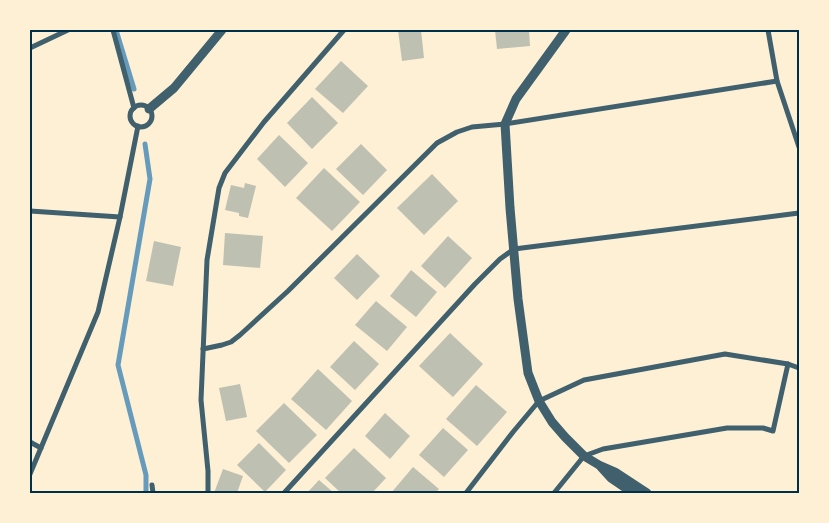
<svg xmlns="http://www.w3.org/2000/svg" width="829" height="523" font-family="'Sofia Sans Condensed',sans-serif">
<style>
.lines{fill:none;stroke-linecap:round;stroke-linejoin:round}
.stream{stroke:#669bbc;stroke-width:5}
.building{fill:#bec0b2}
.minor{stroke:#3f606c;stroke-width:5}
.tertiary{stroke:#3f606c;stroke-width:9}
.neatline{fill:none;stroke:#003049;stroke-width:2}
</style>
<rect width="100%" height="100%" fill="#fdf0d5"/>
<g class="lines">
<g class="stream">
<path d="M116,30L134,89"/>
<path d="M145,144L150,179L118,365L146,475V493"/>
</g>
</g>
<g class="building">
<path d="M398,30H421L424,58L402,61Z"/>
<path d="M495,30H529L530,46L497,49Z"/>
<path d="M341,61L368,86L343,113L315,89Z"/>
<path d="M312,97L338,123L312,149L287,123Z"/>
<path d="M279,135L308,163L285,187L257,159Z"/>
<path d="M361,144L387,170L363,195L336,169Z"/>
<path d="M324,168L360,202L332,231L296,198Z"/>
<path d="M432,174L458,201L424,235L397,208Z"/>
<path d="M245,183L256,186L248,218L239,216V213L225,210L231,185L244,188Z"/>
<path d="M225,233L263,236L260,268L223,265Z"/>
<path d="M448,236L472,258L445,288L421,266Z"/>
<path d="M154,241L181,247L173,286L146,281Z"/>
<path d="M357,254L380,276L357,300L334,278Z"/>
<path d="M411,270L437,292L416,317L390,296Z"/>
<path d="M376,301L407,327L387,351L355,325Z"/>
<path d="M450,333L483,364L453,397L419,366Z"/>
<path d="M354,341L379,364L355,390L330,367Z"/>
<path d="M318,369L352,401L326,430L291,399Z"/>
<path d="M240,384L247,417L226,421L219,388Z"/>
<path d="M476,385L507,412L477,446L446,419Z"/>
<path d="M284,403L317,435L289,463L256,431Z"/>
<path d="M385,413L410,436L390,459L365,436Z"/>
<path d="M443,428L468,450L444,477L419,455Z"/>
<path d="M259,443L286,470L265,492L237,465Z"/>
<path d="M354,448L386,478L372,493H341L325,478Z"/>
<path d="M413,467L439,489L435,493H391Z"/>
<path d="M223,469L243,476L237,493H214Z"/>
<path d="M319,480L334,493H307Z"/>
</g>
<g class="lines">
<g class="minor">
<path d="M113,30L134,108"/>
<path d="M768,30L777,81L799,147"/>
<path d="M30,48L68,30"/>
<circle cx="141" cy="116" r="11"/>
<path d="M30,211L120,217"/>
<path d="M203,349L222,345L231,342L240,335L288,291L437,143L457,132L472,127L505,124L777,81"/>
<path d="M30,442L41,448"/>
<path d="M30,474L98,312L120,217L138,126"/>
<path d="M152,485L153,493"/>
<path d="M208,493V471L201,400L207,260L219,188L225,173L264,122L344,30"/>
<path d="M284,493L475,284L500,259L514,249L799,213"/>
<path d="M466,493L513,432L539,401L584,380L725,354L788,364L799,368"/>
<path d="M554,493L584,456L603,449L727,428H763L773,431L788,364"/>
</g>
<g class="tertiary">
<path d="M566,30L516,99L505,124L510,208L518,299L528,373L539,401L552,422L565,437L584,456L599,465L615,472L647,493"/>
<path d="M149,109L174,88L222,30"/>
<path d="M601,467L611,478L633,493"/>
</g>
</g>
<rect width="829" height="523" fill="none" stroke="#fdf0d5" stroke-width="62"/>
<rect x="31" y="31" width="767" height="461" class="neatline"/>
</svg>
